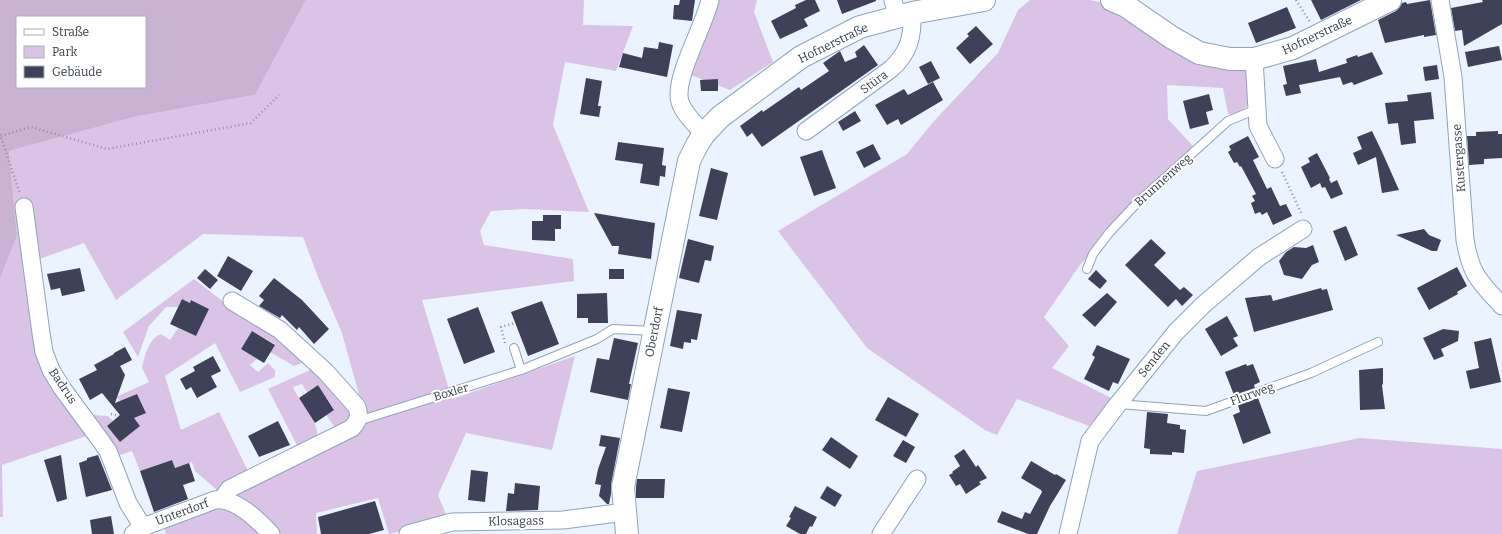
<svg xmlns="http://www.w3.org/2000/svg" width="1502" height="534" font-family="Bitter,serif">
<style>
.green{fill:#dac3e6}
.forest{fill:#c9b2d4;fill-rule:evenodd}
.building{fill:#3f4059}
.lines{fill:none;stroke-linecap:round;stroke-linejoin:round}
.lane-casing{stroke:#8da4ba;stroke-width:10}
.street-casing{stroke:#8da4ba;stroke-width:19}
.secondary-casing{stroke:#8da4ba;stroke-width:24}
.path{stroke:#8b949e;stroke-width:2.5;stroke-dasharray:1 3;stroke-linecap:butt}
.lane{stroke:#fff;stroke-width:8}
.street{stroke:#fff;stroke-width:17}
.secondary{stroke:#fff;stroke-width:22}
.labels{text-anchor:middle;dominant-baseline:central;stroke-width:4;stroke-linejoin:round;paint-order:stroke}
.street-label{font-size:12px;fill:#343d47;stroke:#fff}
</style>
<rect width="100%" height="100%" fill="#ebf4fe"/>
<g class="green">
<path d="M306,0H584L583,25L633,26L616,71L565,62L553,125L589,212L524,209L491,211L480,231L484,245L573,259L574,281L422,300L452,399L575,356L552,450L466,433L438,495L448,519L389,534L378,498L316,513L317,534H278C267,514 254,506 234,496L362,428V406L342,333L318,277L303,237L203,234L116,300L84,243L34,261L48,370L92,434L2,465L3,517H0V279L17,236L9,151L134,117L255,95Z"/>
<path d="M714,0H757L754,12L773,62L730,90L683,72Z"/>
<path d="M1030,0H1090L1104,3L1248,67L1250,103C1244,109 1237,116 1228,114L1223,88L1167,85L1168,119L1193,146L1080,265L1044,317L1069,346L1052,368L1115,400L1089,426L1017,399L997,435L985,430L867,348L778,231L907,154L934,121L998,53L1018,10Z"/>
<path d="M194,279L229,306L278,333L302,363L294,366L270,352L275,344L252,331L241,349L257,359L250,365L258,372L268,363L275,370V377L240,392L215,343L165,376L181,430L219,412L249,473L217,490L195,471L192,462L175,468L172,460L140,471L132,451L114,457L92,418L94,415L108,416L113,421L107,426L120,442L140,426L134,418L146,412L137,394L120,401L116,397L149,382L142,368C145,356 148,339 161,334L170,340L178,328L196,336L209,309L192,300L190,303L182,299L178,307H166L149,326L138,357L123,332Z"/>
<path d="M310,370H315L351,409V420L338,428L334,426L326,415L334,409L318,385L307,392L302,384L293,387C300,404 320,420 317,439L299,449L268,389Z"/>
<path d="M1360,438L1502,449V534H1177L1197,471Z"/>
<path d="M217,506L232,508L264,534H166L164,526Z"/>
</g>
<path class="forest" d="M0,0H306L255,95L134,117L9,151L17,236L0,279ZM17,17H145V87H17Z"/>
<g class="building">
<path d="M680,0H695L692,21L673,19L674,5H679Z"/>
<path d="M806,0H815L820,11L804,19L808,26L780,39L771,21L796,8L795,5Z"/>
<path d="M837,0H876V1L842,14Z"/>
<path d="M1311,0H1361L1321,20Z"/>
<path d="M1430,0L1436,35L1424,37V35L1385,43L1378,20L1396,11L1400,7L1402,3L1406,2L1407,4Z"/>
<path d="M1482,0H1502V24L1464,46L1462,30L1455,31L1451,8L1483,2Z"/>
<path d="M1287,7L1296,28L1256,43L1248,23Z"/>
<path d="M976,26L993,44L970,64L956,48L969,36L967,34Z"/>
<path d="M659,42L673,45L667,77L619,67L623,53L642,58L644,47L658,49Z"/>
<path d="M864,45L878,65L762,147L752,133L747,137L740,126L762,110L763,112L799,87L801,90L829,71L823,63L840,51L845,62L857,57L855,52Z"/>
<path d="M1499,46L1502,60L1468,67L1465,52Z"/>
<path d="M1372,52L1383,74L1354,85L1352,82L1343,85L1340,77L1299,85L1301,93L1286,96L1283,85L1287,84L1283,66L1316,59L1319,72L1347,63L1346,59L1357,55L1358,57Z"/>
<path d="M931,61L940,78L928,84L919,67Z"/>
<path d="M1437,65L1439,79L1425,81L1423,67Z"/>
<path d="M586,78L602,81L598,106H601L599,117L580,114Z"/>
<path d="M718,79V91H701L700,80Z"/>
<path d="M933,82L943,100L901,125L898,119L887,125L875,105L904,89L908,95Z"/>
<path d="M1431,92L1434,119L1414,121L1416,143L1401,145L1398,123L1388,124L1385,103L1408,101L1407,95Z"/>
<path d="M1209,94L1213,110L1206,112L1209,124L1190,129L1183,101Z"/>
<path d="M855,111L861,121L843,131L838,122Z"/>
<path d="M1372,131L1383,154L1399,190L1382,193L1376,157L1358,165L1353,153L1362,149L1357,137Z"/>
<path d="M1498,131V134H1502V158L1484,159V164L1469,165L1467,136H1476V132Z"/>
<path d="M1248,136L1259,157L1253,160L1267,189L1271,187L1280,206L1286,204L1292,216L1273,225L1267,212L1262,215L1260,212L1255,214L1251,203L1255,201L1252,196L1256,194L1241,166L1240,167L1237,162L1234,163L1228,152L1231,150L1229,146Z"/>
<path d="M618,142L664,148L662,165L666,166L665,177L660,176L659,186L640,183L643,164L615,160Z"/>
<path d="M873,144L881,159L864,168L856,152Z"/>
<path d="M822,150L836,188L814,196L800,157Z"/>
<path d="M1317,153L1330,178L1329,179L1331,183L1337,180L1343,194L1331,199L1325,187L1322,188L1320,183L1311,188L1301,167L1310,162L1308,158Z"/>
<path d="M711,168L728,173L717,220L699,216Z"/>
<path d="M594,213L655,223L651,259L618,254L619,246H612Z"/>
<path d="M543,215H561V229H555V241L532,240V221H543Z"/>
<path d="M1346,226L1358,255L1345,261L1333,231Z"/>
<path d="M1424,229L1429,235L1441,240L1437,251H1432L1396,235Z"/>
<path d="M688,239L714,246L711,261L705,260L699,283L679,278Z"/>
<path d="M1151,239L1166,253L1154,265L1180,290L1184,287L1193,295L1182,306L1176,299L1168,307L1125,265Z"/>
<path d="M1313,245L1319,262L1312,265L1302,279L1284,275L1279,261L1286,252L1294,247L1306,248Z"/>
<path d="M228,256L253,271L241,291L217,276Z"/>
<path d="M1457,267L1467,286L1457,292L1458,294L1429,310L1417,288Z"/>
<path d="M80,268L85,291L62,296L60,288L51,290L47,274Z"/>
<path d="M205,269L218,280L210,289L197,278Z"/>
<rect x="609" y="269" width="15" height="10"/>
<path d="M1096,270L1107,281L1100,289L1088,279Z"/>
<path d="M274,278L302,300L329,329L314,344L299,327L297,330L282,315L280,318L259,306L264,300L259,296Z"/>
<path d="M1321,288L1322,290L1327,289L1333,310L1254,332L1245,298L1271,295L1273,301Z"/>
<path d="M607,293L608,323H588V318H577V294Z"/>
<path d="M1107,293L1117,302L1095,327L1082,315Z"/>
<path d="M182,299L190,303L191,300L209,309L196,336L170,324Z"/>
<path d="M542,301L559,344L528,356L511,312Z"/>
<path d="M478,307L495,352L464,364L447,319Z"/>
<path d="M677,310L702,314L697,340L691,339V343L684,342L683,349L670,346Z"/>
<path d="M1227,316L1238,336L1233,338L1238,346L1221,356L1205,329Z"/>
<path d="M1443,329L1459,331L1458,341L1441,349L1444,356L1434,360L1423,338Z"/>
<path d="M252,331L275,345L264,363L241,349Z"/>
<path d="M614,338L638,343L629,384H631L628,400L590,392L597,358L609,360Z"/>
<path d="M1491,338L1501,382L1470,389L1466,371L1479,368L1474,342Z"/>
<path d="M1097,345L1130,359L1118,384L1113,382L1109,391L1084,379L1095,357L1092,355Z"/>
<path d="M125,347L132,360L120,366L125,375L115,403L137,394L146,413L134,418L140,426L120,442L107,426L120,415L102,393L90,400L79,379L97,370L94,365L114,354V353Z"/>
<path d="M213,356L221,371L211,376L217,387L197,398L191,387L186,390L180,379L195,371L193,367Z"/>
<path d="M1246,364L1247,366L1253,364L1260,382L1254,385L1255,388L1234,395L1225,372Z"/>
<path d="M1383,368V384L1382,385L1385,409L1360,410L1359,370Z"/>
<path d="M318,385L334,410L315,423L299,398Z"/>
<path d="M668,388L690,392L682,432L660,428Z"/>
<path d="M888,397L919,414L906,437L875,420Z"/>
<path d="M1258,398L1271,433L1243,444L1233,415L1240,412L1238,405Z"/>
<path d="M1147,412L1168,414L1167,423L1180,425V429L1186,430L1184,453L1172,452V455L1150,454V449L1144,448Z"/>
<path d="M278,421L290,445L259,457L248,436Z"/>
<path d="M601,435L620,438L611,485V494L609,504H607L599,496L601,485L595,484L598,469L606,447L599,446Z"/>
<path d="M831,437L858,456L850,469L822,450Z"/>
<path d="M903,440L915,447L906,463L893,456Z"/>
<path d="M964,449L976,467L978,465L987,478L979,482L981,484L966,494L960,484L956,486L949,475L953,473L952,472L960,466L954,456Z"/>
<path d="M61,455L67,499L57,502L44,460Z"/>
<path d="M98,455L112,490L86,497L79,463L87,460V458Z"/>
<path d="M172,460L175,468L189,463L195,481L183,485L188,499L154,512L140,471Z"/>
<path d="M1031,461L1055,475L1056,474L1066,480L1050,506L1037,534H1028L997,522L1002,511L1022,519L1025,512L1030,514L1042,492L1041,490L1021,478Z"/>
<path d="M471,470L488,472L485,502L468,500Z"/>
<path d="M637,479H665L664,498H636V487Z"/>
<path d="M515,483L540,486L538,510L506,511L508,493L514,494Z"/>
<path d="M827,486L842,495L835,507L820,498Z"/>
<path d="M375,501L384,530L369,534H321L318,517Z"/>
<path d="M795,506L817,517L812,527L810,526L806,534H800L786,526L791,518L789,517Z"/>
<path d="M111,516L114,534H92L90,520Z"/>
</g>
<g class="lines">
<g class="lane-casing">
<g id="lane">
<path d="M1087,269L1093,254L1109,233L1135,205L1228,121L1257,109"/>
<path d="M521,370L597,339L613,329L654,331"/>
<path d="M1119,404L1206,411L1311,373L1378,342"/>
<path d="M358,421L521,370L514,348"/>
</g>
</g>
<g class="street-casing">
<g id="street">
<path d="M893,0L897,16"/>
<path d="M1440,0L1453,77L1465,240C1471,275 1479,281 1502,306"/>
<path d="M1254,59L1258,126L1275,159"/>
<path d="M806,131L891,69C909,53 913,36 912,13"/>
<path d="M704,134C695,124 684,114 680,102C673,79 704,27 710,0"/>
<path d="M24,207L41,333L44,352L51,370L62,388L101,441L108,451L128,503L143,527"/>
<path d="M222,499L229,489L352,428C358,421 360,417 357,407L326,372L280,330L232,301"/>
<path d="M133,534L143,527L215,500C235,497 258,520 271,534"/>
<path d="M408,534L452,522L563,520L625,512"/>
<path d="M881,534L917,479"/>
<path d="M1068,534L1090,441L1118,404L1176,332L1203,305L1259,257L1303,229"/>
</g>
</g>
<g class="secondary-casing">
<g id="secondary">
<path d="M1112,0L1126,6L1171,37L1199,53L1230,59H1254L1293,48L1390,0"/>
<path d="M627,534L623,487L689,161L697,145L704,134L720,117L801,57L860,27L912,13L984,0"/>
</g>
</g>
<g class="path">
<path d="M1296,0L1310,22"/>
<path d="M0,134L20,194"/>
<path d="M1,136L31,127L107,149L251,123L279,95"/>
<path d="M1282,172L1302,215"/>
<path d="M505,343L501,327L515,323"/>
<path d="M111,414L119,416"/>
</g>
<use href="#lane" class="lane"/>
<use href="#street" class="street"/>
<use href="#secondary" class="secondary"/>
</g>
<g class="labels">
<g class="street-label">
<text transform="translate(1317 35) rotate(-25)">Hofnerstraße</text>
<text transform="translate(833 43) rotate(-26)">Hofnerstraße</text>
<text transform="translate(874 82) rotate(-36)">Stüra</text>
<text transform="translate(1459 158) rotate(-94)">Kustergasse</text>
<text transform="translate(1163 180) rotate(-42)">Brunnenweg</text>
<text transform="translate(654 332) rotate(-79)">Oberdorf</text>
<text transform="translate(1154 359) rotate(-51)">Senden</text>
<text transform="translate(63 386) rotate(56)">Badrus</text>
<text transform="translate(451 392) rotate(-17)">Boxler</text>
<text transform="translate(1252 394) rotate(-20)">Flurweg</text>
<text transform="translate(182 512) rotate(-20)">Unterdorf</text>
<text transform="translate(516 521) rotate(-1)">Klosagass</text>
</g>
</g>
<rect x="16" y="16" width="130" height="72" fill="#ffffff" stroke="#aeb1b5"/>
<rect x="24" y="29" width="20" height="6" fill="#ffffff" stroke="#aeb1b5"/>
<text x="52" y="36" font-size="12" fill="#343d47">Straße</text>
<rect x="24" y="46" width="20" height="12" fill="#dac3e6" stroke="#aeb1b5"/>
<text x="52" y="56" font-size="12" fill="#343d47">Park</text>
<rect x="24" y="66" width="20" height="12" fill="#3f4059" stroke="#aeb1b5"/>
<text x="52" y="76" font-size="12" fill="#343d47">Gebäude</text>
</svg>
